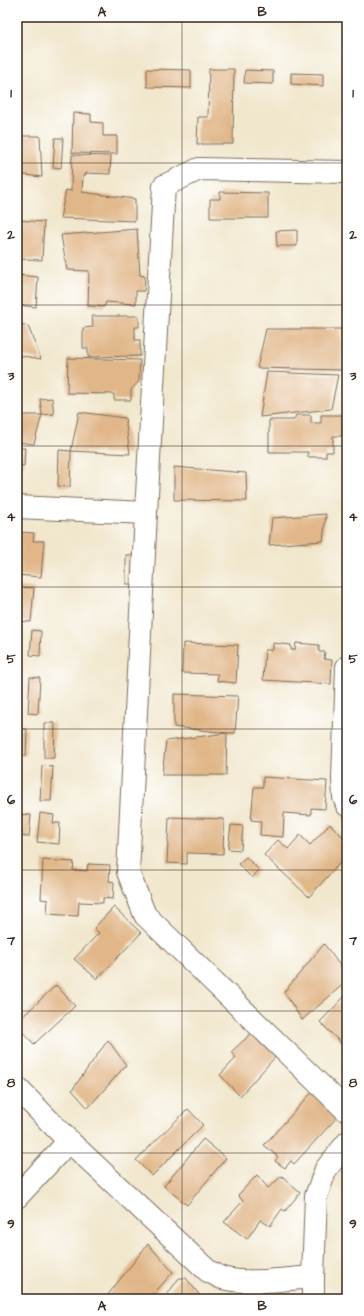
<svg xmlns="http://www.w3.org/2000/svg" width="364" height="1316" font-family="'Architects Daughter',sans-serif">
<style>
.building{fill:#e1b789}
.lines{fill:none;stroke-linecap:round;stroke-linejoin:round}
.minor-casing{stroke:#7b6c5b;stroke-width:24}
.minor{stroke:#fff;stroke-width:22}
.grid{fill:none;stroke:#3b2a1e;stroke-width:1;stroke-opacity:0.55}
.neatline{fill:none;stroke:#3b2a1e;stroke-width:1.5}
.grid-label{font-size:13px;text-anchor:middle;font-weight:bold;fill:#3b2a1e}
</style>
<rect width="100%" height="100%" fill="#fff"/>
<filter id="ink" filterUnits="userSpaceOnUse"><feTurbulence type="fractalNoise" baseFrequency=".025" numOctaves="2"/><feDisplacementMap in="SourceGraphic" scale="8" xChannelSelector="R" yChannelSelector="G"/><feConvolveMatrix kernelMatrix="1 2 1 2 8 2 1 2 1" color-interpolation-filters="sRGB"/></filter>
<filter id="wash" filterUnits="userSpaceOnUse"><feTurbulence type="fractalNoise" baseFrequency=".012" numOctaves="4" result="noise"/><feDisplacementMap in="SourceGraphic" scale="16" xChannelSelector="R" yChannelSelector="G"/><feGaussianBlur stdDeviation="0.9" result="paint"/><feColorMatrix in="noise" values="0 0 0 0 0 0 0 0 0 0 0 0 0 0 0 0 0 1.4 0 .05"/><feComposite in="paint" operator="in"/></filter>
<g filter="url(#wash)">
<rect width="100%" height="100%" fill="#f1e7cd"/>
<g id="blocks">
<g class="building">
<path d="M147,69L191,70V88L147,87Z"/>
<path d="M209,69H234L233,144H197L198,117H208Z"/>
<path d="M245,70L273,71V84L244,83Z"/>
<path d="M291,73L323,74V86L291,84Z"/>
<path d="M73,113L91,114V122L103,123V136H117V154L72,153Z"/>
<path d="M17,136H40L42,177L17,174Z"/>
<path d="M55,138H63L61,168L53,167Z"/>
<path d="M72,155L111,156L110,174L86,173V175H83L82,192L135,199V221L60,218L66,190L71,191Z"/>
<path d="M220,192L268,193V218H210V199H220Z"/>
<path d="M17,220L44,222L42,260L17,259Z"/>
<path d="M137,229L140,275L145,276L144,291H136V304L106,302L104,307L88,306L89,271L67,270L61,235Z"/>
<path d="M297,230V246H277L276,231Z"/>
<path d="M17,275L38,277L36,307L17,305Z"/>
<path d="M92,316H139V327H135V340H140V356L88,357V348H83V328L93,327Z"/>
<path d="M17,323L28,326L41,359L17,355Z"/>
<path d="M266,329H341L343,370L257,368Z"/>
<path d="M68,358L140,360L139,381L131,390V400H114V394L67,393Z"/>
<path d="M267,372L338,375L331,409L260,417Z"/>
<path d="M52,398L54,414L42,415L40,399Z"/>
<path d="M79,412L125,418L130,454L71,451Z"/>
<path d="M17,415H42L34,444L17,442Z"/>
<path d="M296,415H311V423H321V415H342V436H333V452H326V457H308V452H269V420H294Z"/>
<path d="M17,448H25L24,466H17Z"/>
<path d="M59,450L71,451L70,487L58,486Z"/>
<path d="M174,467L246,473L247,501L174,500Z"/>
<path d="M326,514L323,541L269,545L272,518Z"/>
<path d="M17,532L34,533L33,541H44L41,577L17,575Z"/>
<rect x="126" y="555" width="10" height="29"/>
<path d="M17,587L34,588L31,622L17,621Z"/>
<path d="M32,630L41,631L40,656L30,655Z"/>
<path d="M183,643L238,645L236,683L217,681L218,674L182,673Z"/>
<path d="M273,643L291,645V650H295L296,643L319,645V652H325L324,659L332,660L331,684L263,680L265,650H273Z"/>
<path d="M30,677L40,678L38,714L28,713Z"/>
<path d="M174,694L238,696L235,733H227L226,775H162L166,741L227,733L174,727Z"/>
<path d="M44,723H55L54,758H44Z"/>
<path d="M17,729H27L26,756H17Z"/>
<path d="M42,766L53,767L51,801H40Z"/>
<path d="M263,777L327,781L325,809L311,808V815L284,813L283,837L260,835L261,821L251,820L254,787H263Z"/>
<path d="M40,813L54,815L53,823H60L59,844L37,842Z"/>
<path d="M17,814L31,815L29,837L17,836Z"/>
<path d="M169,817L224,819L223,854L187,853V864L167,863Z"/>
<path d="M330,824L347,841V855L309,897L264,855L278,840L288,849L300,835L310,845Z"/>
<path d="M231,825L243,826L241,850L228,849Z"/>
<path d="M246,857L259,870L252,878L238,864Z"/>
<path d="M43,860L74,862L73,870L87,871L88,864L110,865L109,881L114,882L113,899L103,898V903L79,902L78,916L47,914L48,900L41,899Z"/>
<path d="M114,907L141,933L97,979L74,959L99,933L94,928Z"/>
<path d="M324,944L347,975V981L302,1020L284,992Z"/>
<path d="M56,985L75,1006L34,1044L17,1026V1022Z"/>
<path d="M347,994V1037L341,1043L320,1022Z"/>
<path d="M256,1029L276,1056L240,1096L220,1075L236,1058L231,1052Z"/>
<path d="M108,1040L126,1065L88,1108L72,1090Z"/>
<path d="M347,1062V1072L341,1069Z"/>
<path d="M314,1090L340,1114L294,1164L291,1161L285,1168L275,1161L278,1157L264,1145Z"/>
<path d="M188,1109L203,1125L152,1176L136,1160Z"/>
<path d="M203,1139L226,1158L187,1205L164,1186Z"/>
<path d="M257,1175L268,1188L282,1176L300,1193L285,1211L282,1209L270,1226L260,1220L247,1239L224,1222L243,1201L238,1195Z"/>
<path d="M148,1244L173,1272L149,1299H110L107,1296Z"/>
<path d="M179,1278H186L202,1298L200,1299H164Z"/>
</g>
</g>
</g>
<g filter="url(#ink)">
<use href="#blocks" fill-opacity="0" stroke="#7b6c5b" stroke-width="1"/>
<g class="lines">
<g class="minor-casing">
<g id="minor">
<path d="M347,172L199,169L164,186L146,513L128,872L145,915L347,1111"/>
<path d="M17,507L146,513"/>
<path d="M347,667L343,778L344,797L347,805"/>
<path d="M17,1088L69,1141L208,1271C213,1273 217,1276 222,1278C248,1285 286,1279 313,1277"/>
<path d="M17,1197L69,1141"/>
<path d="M313,1299V1277L316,1196L326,1169L347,1143"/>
</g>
</g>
<use href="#minor" class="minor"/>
</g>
</g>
<path class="grid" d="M182,17V1299M17,163H347M17,305H347M17,446H347M17,587H347M17,729H347M17,870H347M17,1011H347M17,1153H347"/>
<rect width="364" height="1316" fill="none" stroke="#fff" stroke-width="44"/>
<rect x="22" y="22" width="320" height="1272" class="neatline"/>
<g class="grid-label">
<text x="102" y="16">A</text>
<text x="262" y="16">B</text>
<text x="11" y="97">1</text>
<text x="353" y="97">1</text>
<text x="11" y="239">2</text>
<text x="353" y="239">2</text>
<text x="11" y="380">3</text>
<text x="353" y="380">3</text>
<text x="11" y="521">4</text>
<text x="353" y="521">4</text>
<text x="11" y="663">5</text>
<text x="353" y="663">5</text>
<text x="11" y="804">6</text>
<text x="353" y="804">6</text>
<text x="11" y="945">7</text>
<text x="353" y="945">7</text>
<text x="11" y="1087">8</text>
<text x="353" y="1087">8</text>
<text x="11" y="1228">9</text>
<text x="353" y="1228">9</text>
<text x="102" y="1310">A</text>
<text x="262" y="1310">B</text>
</g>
</svg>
